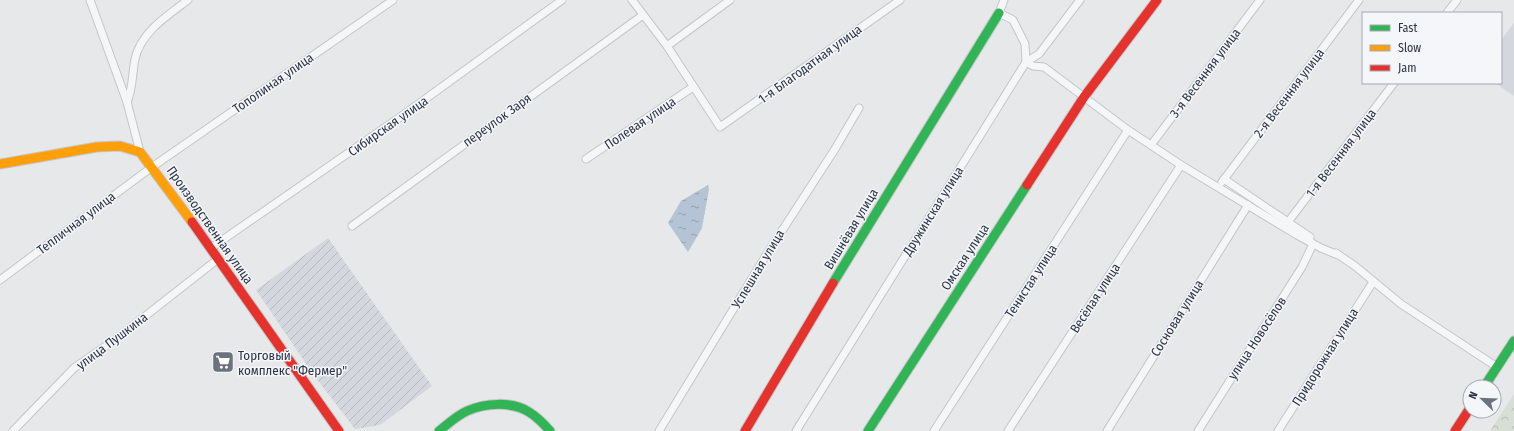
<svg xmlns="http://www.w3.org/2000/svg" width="1514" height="431" font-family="'Fira Sans Condensed',sans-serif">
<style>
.built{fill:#d4d7dd}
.industrial{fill:url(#industrial-furrows)}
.forest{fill:url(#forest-crowns)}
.water{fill:url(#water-ripples)}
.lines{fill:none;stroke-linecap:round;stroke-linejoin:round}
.street-casing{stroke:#c4c6c8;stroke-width:9}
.fast-casing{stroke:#c4c6c8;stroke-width:11}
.slow-casing{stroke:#c4c6c8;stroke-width:11}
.jam-casing{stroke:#c4c6c8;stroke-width:11}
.street{stroke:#f5f6f7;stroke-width:7}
.fast{stroke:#30b455;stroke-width:9}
.slow{stroke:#ff9f0a;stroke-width:9}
.jam{stroke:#e5322d;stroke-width:9}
.labels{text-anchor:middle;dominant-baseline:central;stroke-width:3;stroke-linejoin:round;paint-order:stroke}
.street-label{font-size:13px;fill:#2b3445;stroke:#f4f6f9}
.poi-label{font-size:13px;fill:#2b3445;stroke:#f4f6f9;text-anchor:start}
</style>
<defs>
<pattern id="industrial-furrows" width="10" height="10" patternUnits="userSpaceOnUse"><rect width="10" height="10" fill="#d4d7dd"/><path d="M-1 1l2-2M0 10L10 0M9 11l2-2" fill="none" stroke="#b6b9bf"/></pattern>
<pattern id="forest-crowns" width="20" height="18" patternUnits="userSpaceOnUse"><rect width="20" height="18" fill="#d6ded6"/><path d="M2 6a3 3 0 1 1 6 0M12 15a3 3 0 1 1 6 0" fill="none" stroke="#b8bfb9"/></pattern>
<pattern id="water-ripples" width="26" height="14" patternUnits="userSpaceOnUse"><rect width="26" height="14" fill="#b4c4d5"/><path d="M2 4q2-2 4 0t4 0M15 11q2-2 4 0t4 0" fill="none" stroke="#93a0af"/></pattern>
</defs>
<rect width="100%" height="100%" fill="#e6e8ea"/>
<path class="built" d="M1514,23V96L1495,83H1501V40Z"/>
<path class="industrial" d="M328,238L432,386L380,425L355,429L313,374L256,290Z"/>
<path class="forest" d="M1514,394V431H1490Z"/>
<path class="water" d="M708,185L709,189L702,228L688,252L668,223L681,201Z"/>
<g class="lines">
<g class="street-casing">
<g id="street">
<path d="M90,0L127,102L140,152"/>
<path d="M632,0L667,46L720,127L900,0"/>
<path d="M1004,0L999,13L1013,20L1025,44L1026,62L1033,66L1044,67L1128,130L1181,165L1297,235L1321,248L1338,255"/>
<path d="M1447,13L1457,0"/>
<path d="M667,46L730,0"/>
<path d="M127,102C133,89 132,74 135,59C141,32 167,16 188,0"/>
<path d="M1151,145L1260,0"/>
<path d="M586,159L693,87"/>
<path d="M1224,179L1310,237"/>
<path d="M1222,182L1359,0"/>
<path d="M1288,222L1394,83"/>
<path d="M352,226L643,15"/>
<path d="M211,248L406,113L562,0"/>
<path d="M1336,253L1355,266L1401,304L1497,367"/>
<path d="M0,280L152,167L393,0"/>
<path d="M13,431L74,368L116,339L218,259"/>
<path d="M659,431L765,257L835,149L859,108"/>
<path d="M796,431L1026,62L1039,54L1080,0"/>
<path d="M934,431L1128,130"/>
<path d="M1008,431L1181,165"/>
<path d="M1107,431L1248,205"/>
<path d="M1198,431L1302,267L1313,244L1310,241"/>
<path d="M1278,431L1373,282"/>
</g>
</g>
<g class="fast-casing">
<g id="fast">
<path d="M833,283L999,13"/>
<path d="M1484,387L1514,341"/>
<path d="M439,431C448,424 456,416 467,411C485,403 512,401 529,412C537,417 544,424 550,431"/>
<path d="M868,431L1027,185"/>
</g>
</g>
<g class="slow-casing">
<path id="slow" d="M0,164L97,147L120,146L140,152L192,222"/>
</g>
<g class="jam-casing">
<g id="jam">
<path d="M1027,185L1084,97L1157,0"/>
<path d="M192,222L339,431"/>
<path d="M745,431L833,283"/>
<path d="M1455,431L1470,408"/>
</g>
</g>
<use href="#street" class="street"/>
<use href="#fast" class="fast"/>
<use href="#slow" class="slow"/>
<use href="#jam" class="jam"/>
</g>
<defs>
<g id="supermarket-square" transform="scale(1.15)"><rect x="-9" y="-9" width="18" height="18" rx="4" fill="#6c737f" stroke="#f4f6f9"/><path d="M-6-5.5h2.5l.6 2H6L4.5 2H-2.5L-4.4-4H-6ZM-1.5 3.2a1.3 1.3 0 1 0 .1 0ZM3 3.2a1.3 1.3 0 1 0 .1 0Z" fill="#fff"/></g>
</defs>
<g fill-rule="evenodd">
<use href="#supermarket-square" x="223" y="362"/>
</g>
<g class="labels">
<g class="street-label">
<text transform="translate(810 64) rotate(-36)">1-я Благодатная улица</text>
<text transform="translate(1205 73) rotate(-53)">3-я Весенняя улица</text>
<text transform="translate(273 83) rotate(-35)">Тополиная улица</text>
<text transform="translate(1289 93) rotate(-53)">2-я Весенняя улица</text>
<text transform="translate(497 120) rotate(-36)">переулок Заря</text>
<text transform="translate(640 123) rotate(-34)">Полевая улица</text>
<text transform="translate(388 126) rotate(-35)">Сибирская улица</text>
<text transform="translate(1341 153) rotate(-53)">1-я Весенняя улица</text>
<text transform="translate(933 211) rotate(-58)">Дружинская улица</text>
<text transform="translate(76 223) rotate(-37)">Тепличная улица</text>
<text transform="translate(210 225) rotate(55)">Производственная улица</text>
<text transform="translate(851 229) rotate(-59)">Вишнёвая улица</text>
<text transform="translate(965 257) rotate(-57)">Омская улица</text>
<text transform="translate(758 269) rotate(-59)">Успешная улица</text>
<text transform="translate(1031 281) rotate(-57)">Тенистая улица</text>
<text transform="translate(1095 298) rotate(-57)">Весёлая улица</text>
<text transform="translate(1177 318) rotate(-58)">Сосновая улица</text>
<text transform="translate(1257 338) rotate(-57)">улица Новосёлов</text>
<text transform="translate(112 341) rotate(-37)">улица Пушкина</text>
<text transform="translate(1325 357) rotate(-58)">Придорожная улица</text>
</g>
<g class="poi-label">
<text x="238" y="355">Торговый<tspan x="238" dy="15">комплекс "Фермер"</tspan></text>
</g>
</g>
<rect x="1362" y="12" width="140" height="72" fill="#f4f6f9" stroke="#a4a8b1"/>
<rect x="1370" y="25" width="20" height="6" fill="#30b455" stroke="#a4a8b1"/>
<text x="1398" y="32" font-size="12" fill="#2b3445">Fast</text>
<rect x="1370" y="45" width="20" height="6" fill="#ff9f0a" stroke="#a4a8b1"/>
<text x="1398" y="52" font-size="12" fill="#2b3445">Slow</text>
<rect x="1370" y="65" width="20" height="6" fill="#e5322d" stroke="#a4a8b1"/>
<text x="1398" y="72" font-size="12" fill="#2b3445">Jam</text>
<g transform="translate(1482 399) rotate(293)"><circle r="19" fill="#f4f6f9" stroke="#a4a8b1"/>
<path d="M0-3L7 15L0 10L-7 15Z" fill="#6c737f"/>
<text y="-6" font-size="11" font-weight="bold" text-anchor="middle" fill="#2b3445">N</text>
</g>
</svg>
